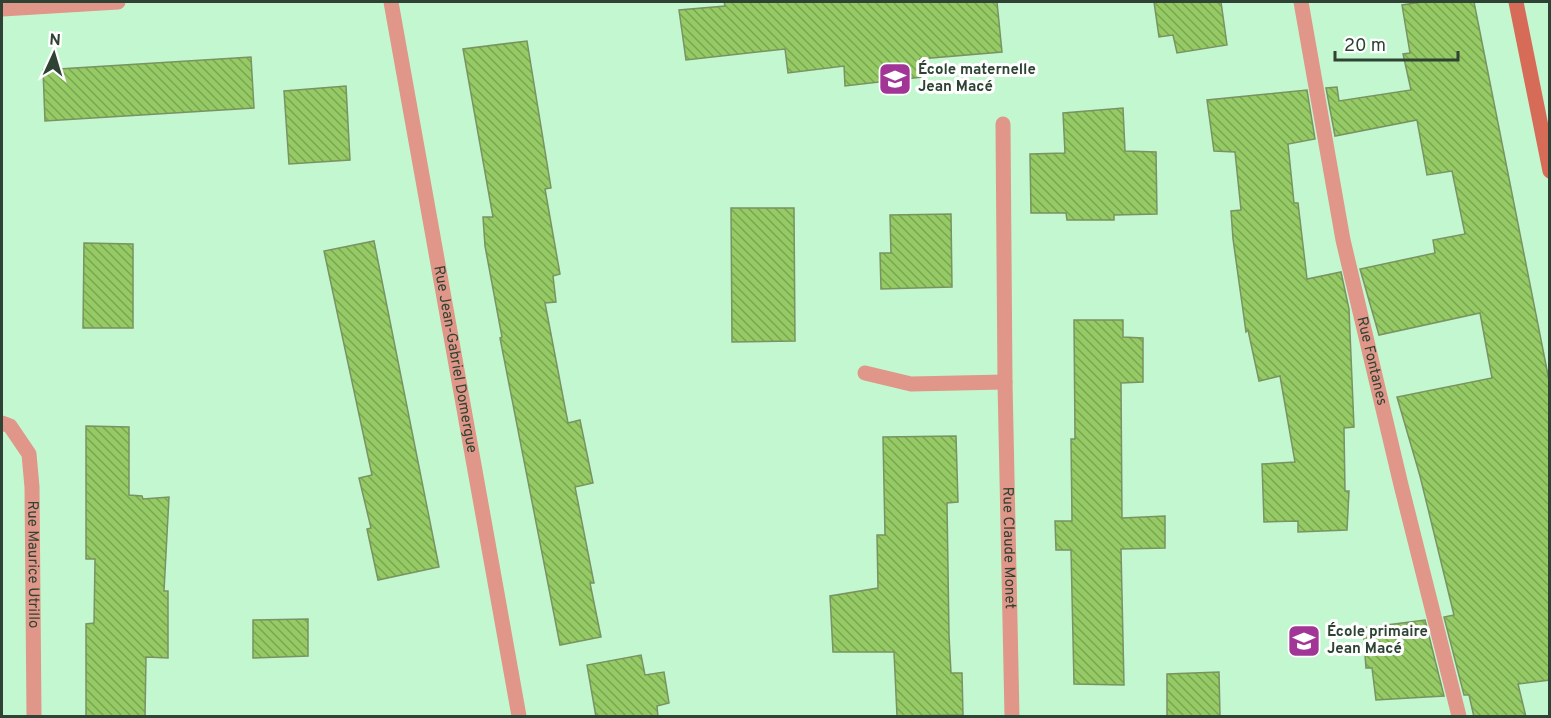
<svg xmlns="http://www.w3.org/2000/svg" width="1551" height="718" font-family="Overpass,sans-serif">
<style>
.building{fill:url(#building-back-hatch);stroke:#799363;stroke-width:1.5}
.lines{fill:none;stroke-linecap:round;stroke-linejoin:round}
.minor{stroke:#e09688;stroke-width:15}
.secondary{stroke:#d66b58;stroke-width:15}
.labels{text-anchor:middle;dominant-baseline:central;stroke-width:6;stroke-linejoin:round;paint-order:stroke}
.poi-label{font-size:15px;font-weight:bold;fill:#2e4333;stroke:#fff;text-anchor:start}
.street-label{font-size:15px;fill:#2e4333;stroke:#fff}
</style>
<defs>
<pattern id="building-back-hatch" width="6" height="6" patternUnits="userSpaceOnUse" patternTransform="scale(1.5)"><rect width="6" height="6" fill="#95ca64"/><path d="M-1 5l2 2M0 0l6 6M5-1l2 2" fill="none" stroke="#7aa653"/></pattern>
</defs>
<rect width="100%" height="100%" fill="#c3f7cf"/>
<g class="building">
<path d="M724,2H997L1002,52L920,59L922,77L845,86L844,66L788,73L785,49L686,60L679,10L725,6Z"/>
<path d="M1154,2H1221L1227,45L1177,53L1173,35L1159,37Z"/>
<path d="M1422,2H1474L1550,385V680L1518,684L1526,717H1474L1469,695H1464L1444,617L1454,615L1420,476L1397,397L1492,378L1480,313L1379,335L1360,269L1435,253L1433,240L1465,234L1452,171L1427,175L1417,120L1335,136L1326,88L1337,87L1339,101L1411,90L1403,54L1410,53L1402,5Z"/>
<path d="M527,41L551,188L545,189L560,274L553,276L556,302L545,303L568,423L580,420L593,483L575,487L594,583H590L601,637L560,645L500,338L502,337L485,246L483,217H493L463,49Z"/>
<path d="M251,57L254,108L45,121L43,70Z"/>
<path d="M346,86L350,160L289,164L284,91Z"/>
<path d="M1307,90L1315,139L1288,144L1294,203H1298L1307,279L1341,272L1349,309L1354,427L1344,428L1345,491H1349L1347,530L1298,532V521L1264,522L1262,464L1295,462L1280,376L1259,381L1248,330L1246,332L1233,239L1231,211L1241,210L1235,152L1214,151L1207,100Z"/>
<path d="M1123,108L1125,151L1156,152L1157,214L1114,215V220H1067L1066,213H1031L1030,154L1065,153L1063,113Z"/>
<path d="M731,208H794L795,341L732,342Z"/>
<path d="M951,214L952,287L881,289L880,253H891L890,215Z"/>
<path d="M374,241L439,567L378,580L367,529L371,528L359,478L372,475L324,251Z"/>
<path d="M84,243L133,244V328H83Z"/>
<path d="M1074,320H1123V337L1143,338V382L1121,383L1122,518L1165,516V548L1121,549L1124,685L1074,684L1071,550H1056L1055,521H1072L1071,439H1075Z"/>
<path d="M86,426L129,427V495L142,496L143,499L169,497L164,591H168V658L146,657L145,717H86V624L94,623L95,559H86Z"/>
<path d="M956,436L958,502L947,503L949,635L951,673H962L963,715L897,716L894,652H833L830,596L878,588L877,535H885L883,437Z"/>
<path d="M308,619V656L253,658V620Z"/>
<path d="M1425,620L1444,696L1376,700L1372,668H1366L1363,628Z"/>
<path d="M641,655L645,675L664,672L669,703L657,706L658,717H596L587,665Z"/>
<path d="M1219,672L1220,717H1167V674Z"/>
</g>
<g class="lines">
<g class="minor">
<path id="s1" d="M391,2L519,716"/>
<path id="s2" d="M1301,2L1343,240L1401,485L1459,716"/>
<path d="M2,9L118,2"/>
<path id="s3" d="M1003,124L1005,382L1012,716"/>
<path d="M865,373L911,384L1005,382"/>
<path id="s4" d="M2,423L10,426L29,454L32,487L34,716"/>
</g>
<path class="secondary" d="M1516,2L1550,171"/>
</g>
<defs>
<g id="school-square" transform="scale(1.725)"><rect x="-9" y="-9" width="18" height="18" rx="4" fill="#a13697" stroke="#fff"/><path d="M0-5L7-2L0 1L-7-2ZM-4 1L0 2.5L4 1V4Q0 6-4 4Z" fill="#fff"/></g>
</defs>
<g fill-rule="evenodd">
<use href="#school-square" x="895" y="79"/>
<use href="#school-square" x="1304" y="641"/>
</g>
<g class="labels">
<g class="poi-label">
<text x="918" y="70">École maternelle<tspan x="918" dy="17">Jean Macé</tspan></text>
<text x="1327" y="632">École primaire<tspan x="1327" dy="17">Jean Macé</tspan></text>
</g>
<g class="street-label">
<text stroke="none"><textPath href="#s1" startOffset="363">Rue Jean-Gabriel Domergue</textPath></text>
<text stroke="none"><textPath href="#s2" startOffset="366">Rue Fontanes</textPath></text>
<text stroke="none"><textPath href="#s3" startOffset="424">Rue Claude Monet</textPath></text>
<text stroke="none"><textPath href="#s4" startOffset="153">Rue Maurice Utrillo</textPath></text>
</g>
</g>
<rect width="1551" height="718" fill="none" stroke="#2e4333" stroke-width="6"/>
<g transform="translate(54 54) rotate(4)" stroke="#ffffff" stroke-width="4.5" paint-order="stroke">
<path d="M0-4.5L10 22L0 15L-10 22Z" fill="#2e4333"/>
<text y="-9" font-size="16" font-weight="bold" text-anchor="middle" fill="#2e4333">N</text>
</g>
<path d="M1335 51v9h123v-9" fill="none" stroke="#2e4333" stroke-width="3"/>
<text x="1344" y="51" font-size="18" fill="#2e4333" stroke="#ffffff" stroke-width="4.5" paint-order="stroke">20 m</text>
</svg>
